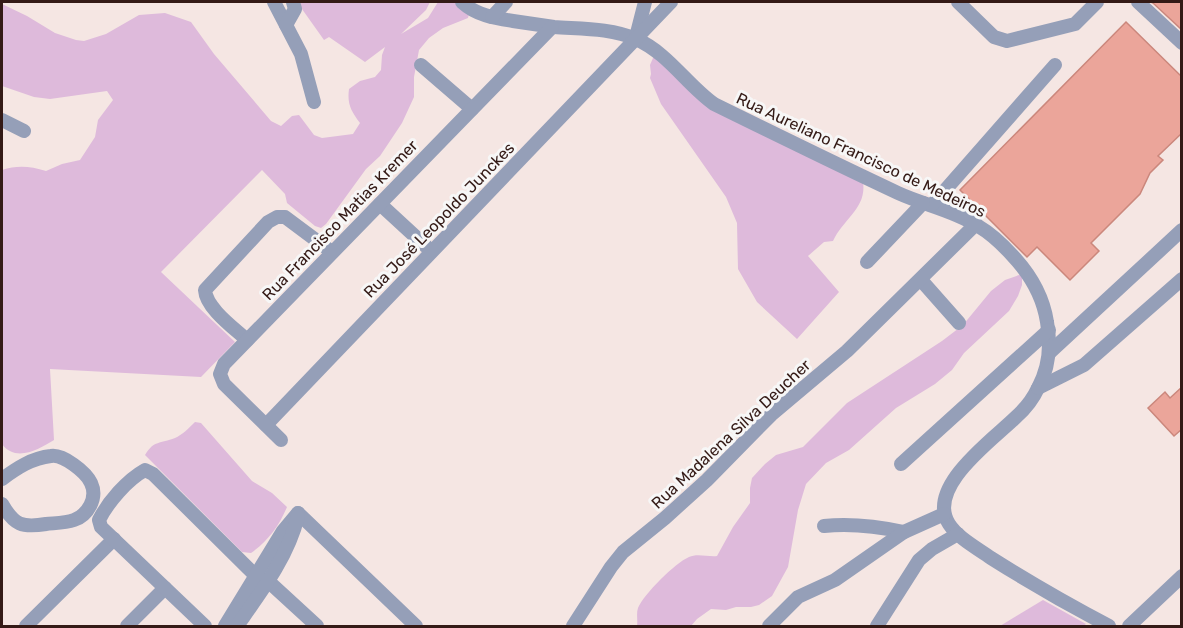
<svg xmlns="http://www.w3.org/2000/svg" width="1183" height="628" font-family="Rubik,sans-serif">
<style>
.green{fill:#debadb}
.building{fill:#eba59a;stroke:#cb877c;stroke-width:1.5}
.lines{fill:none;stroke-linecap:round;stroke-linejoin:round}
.minor{stroke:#959fb8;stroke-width:14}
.labels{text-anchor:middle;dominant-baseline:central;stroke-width:6;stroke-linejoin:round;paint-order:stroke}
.street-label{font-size:16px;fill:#341a16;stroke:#f7f7f7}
</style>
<rect width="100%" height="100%" fill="#f5e6e3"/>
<g class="green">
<path d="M297,2H430L426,10L401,34L428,18L438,2H457L469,14L468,18L443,28L429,38L419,50L414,77V97L402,123L380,156L366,169L326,224L321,228L315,226L287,203L285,194L262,170L161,272L235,342L201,377L50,369L54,440C39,449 16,463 2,444V170C17,165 30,166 46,171L62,164L80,160L95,137L98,120L113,100L107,91L50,99L34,97L2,86V4L27,16L55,33L76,40L84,41L106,34L139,15L165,13L191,22L214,54L271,121L281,126L292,116L299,115L314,135L322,138L353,134L360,123C351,111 347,104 349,89L360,81L375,77L381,70L382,55L385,47L365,62L329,37L324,40Z"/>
<path d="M653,58H657L700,99L863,182C867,208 843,219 833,241L824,242L808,256L839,292L797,339L757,302L738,269L737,223L726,197L661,104L650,78L651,74L650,65Z"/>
<path d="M1022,274V285L1018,296L1009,311L964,353L952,370L935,384L896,408L849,450L826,463L806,484L798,510L788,567L772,596L759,605L751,607H736L726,610L711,609L697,619L691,626H637C638,620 636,614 638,608C644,594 675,563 689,557C697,553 708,557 717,556L733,527L750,503V488L752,478L765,464L776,455L803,447L847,403L942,341L963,325L991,291L1005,280Z"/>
<path d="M195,422L201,423L252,481L272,493L287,507C279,526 268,541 251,553L242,552L145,455C154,440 160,444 175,438C182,435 189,428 195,422Z"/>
<path d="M1043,600L1086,624L1083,626H1000Z"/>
</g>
<g class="building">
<path d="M1151,2H1182V30L1153,3Z"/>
<path d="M1126,22L1182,77V133L1158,156L1163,160L1150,173L1140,194L1091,243L1099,251L1070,280L1037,247L1027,257L960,190Z"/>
<path d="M1182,387V429L1174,436L1148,408L1165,392L1170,398Z"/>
</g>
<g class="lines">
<g class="minor">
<path d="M274,2L301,54L314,102"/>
<path d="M462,2C476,15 494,18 513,21C526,23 540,25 554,27C581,29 611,28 636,39C668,53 687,85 714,104C775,134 836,164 898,193C924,205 953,210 978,226C990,233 1002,244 1012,255C1030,274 1043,296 1047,322C1051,344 1049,368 1038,388C1033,399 1025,409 1016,417C994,439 925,487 949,524C958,538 977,548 991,558C1029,582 1069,605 1109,626"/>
<path d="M958,2L994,37L1007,41L1075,24L1097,2"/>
<path d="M1138,2L1182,43"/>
<path d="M492,17L506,2"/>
<path d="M286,25L295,9L293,2"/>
<path d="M636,37L645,2"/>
<path d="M421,65L472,109"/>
<path d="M2,120L24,131"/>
<path d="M380,204L431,251"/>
<path d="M932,205L1055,65"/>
<path d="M867,262L923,203"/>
<path d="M921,280L959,323"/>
<path d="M247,340C234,328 206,308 205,290L268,222L277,217H285L332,252"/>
<path d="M1049,353L1182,230"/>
<path d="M1038,388L1084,365L1182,279"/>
<path d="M266,425L671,2"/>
<path d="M281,440L224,384L220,374L224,364L552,27"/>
<path d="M901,464L1049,330"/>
<path d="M2,479C17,468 32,458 51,456C63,454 86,472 91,483C98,498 88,515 74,520C65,523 55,523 46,524C22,528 14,525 2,504"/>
<path d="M298,513L416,626"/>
<path d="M824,526C852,523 876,526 904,532"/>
<path d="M268,581L317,626"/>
<path d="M26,626L114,539"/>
<path d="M127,626L165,588"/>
<path d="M205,626L101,527L99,520C108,502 127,480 145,470L153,474L256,576"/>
<path d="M225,626L283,531L298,513"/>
<path d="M237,626C261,592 288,557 298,516"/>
<path d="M573,626L611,567L623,552L665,518L707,480L771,415L847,351L976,224"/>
<path d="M769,626L798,597L835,580L904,532L944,514"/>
<path d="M877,626L919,560L932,549L958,534"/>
<path d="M1129,626L1182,576"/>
</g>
</g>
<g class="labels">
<g class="street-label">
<text transform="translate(861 155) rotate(25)">Rua Aureliano Francisco de Medeiros</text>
<text transform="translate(340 220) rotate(-46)">Rua Francisco Matias Kremer</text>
<text transform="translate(439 220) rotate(-46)">Rua José Leopoldo Junckes</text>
<text transform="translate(731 434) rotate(-43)">Rua Madalena Silva Deucher</text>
</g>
</g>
<rect width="1183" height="628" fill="none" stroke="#341a16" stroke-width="6"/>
</svg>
